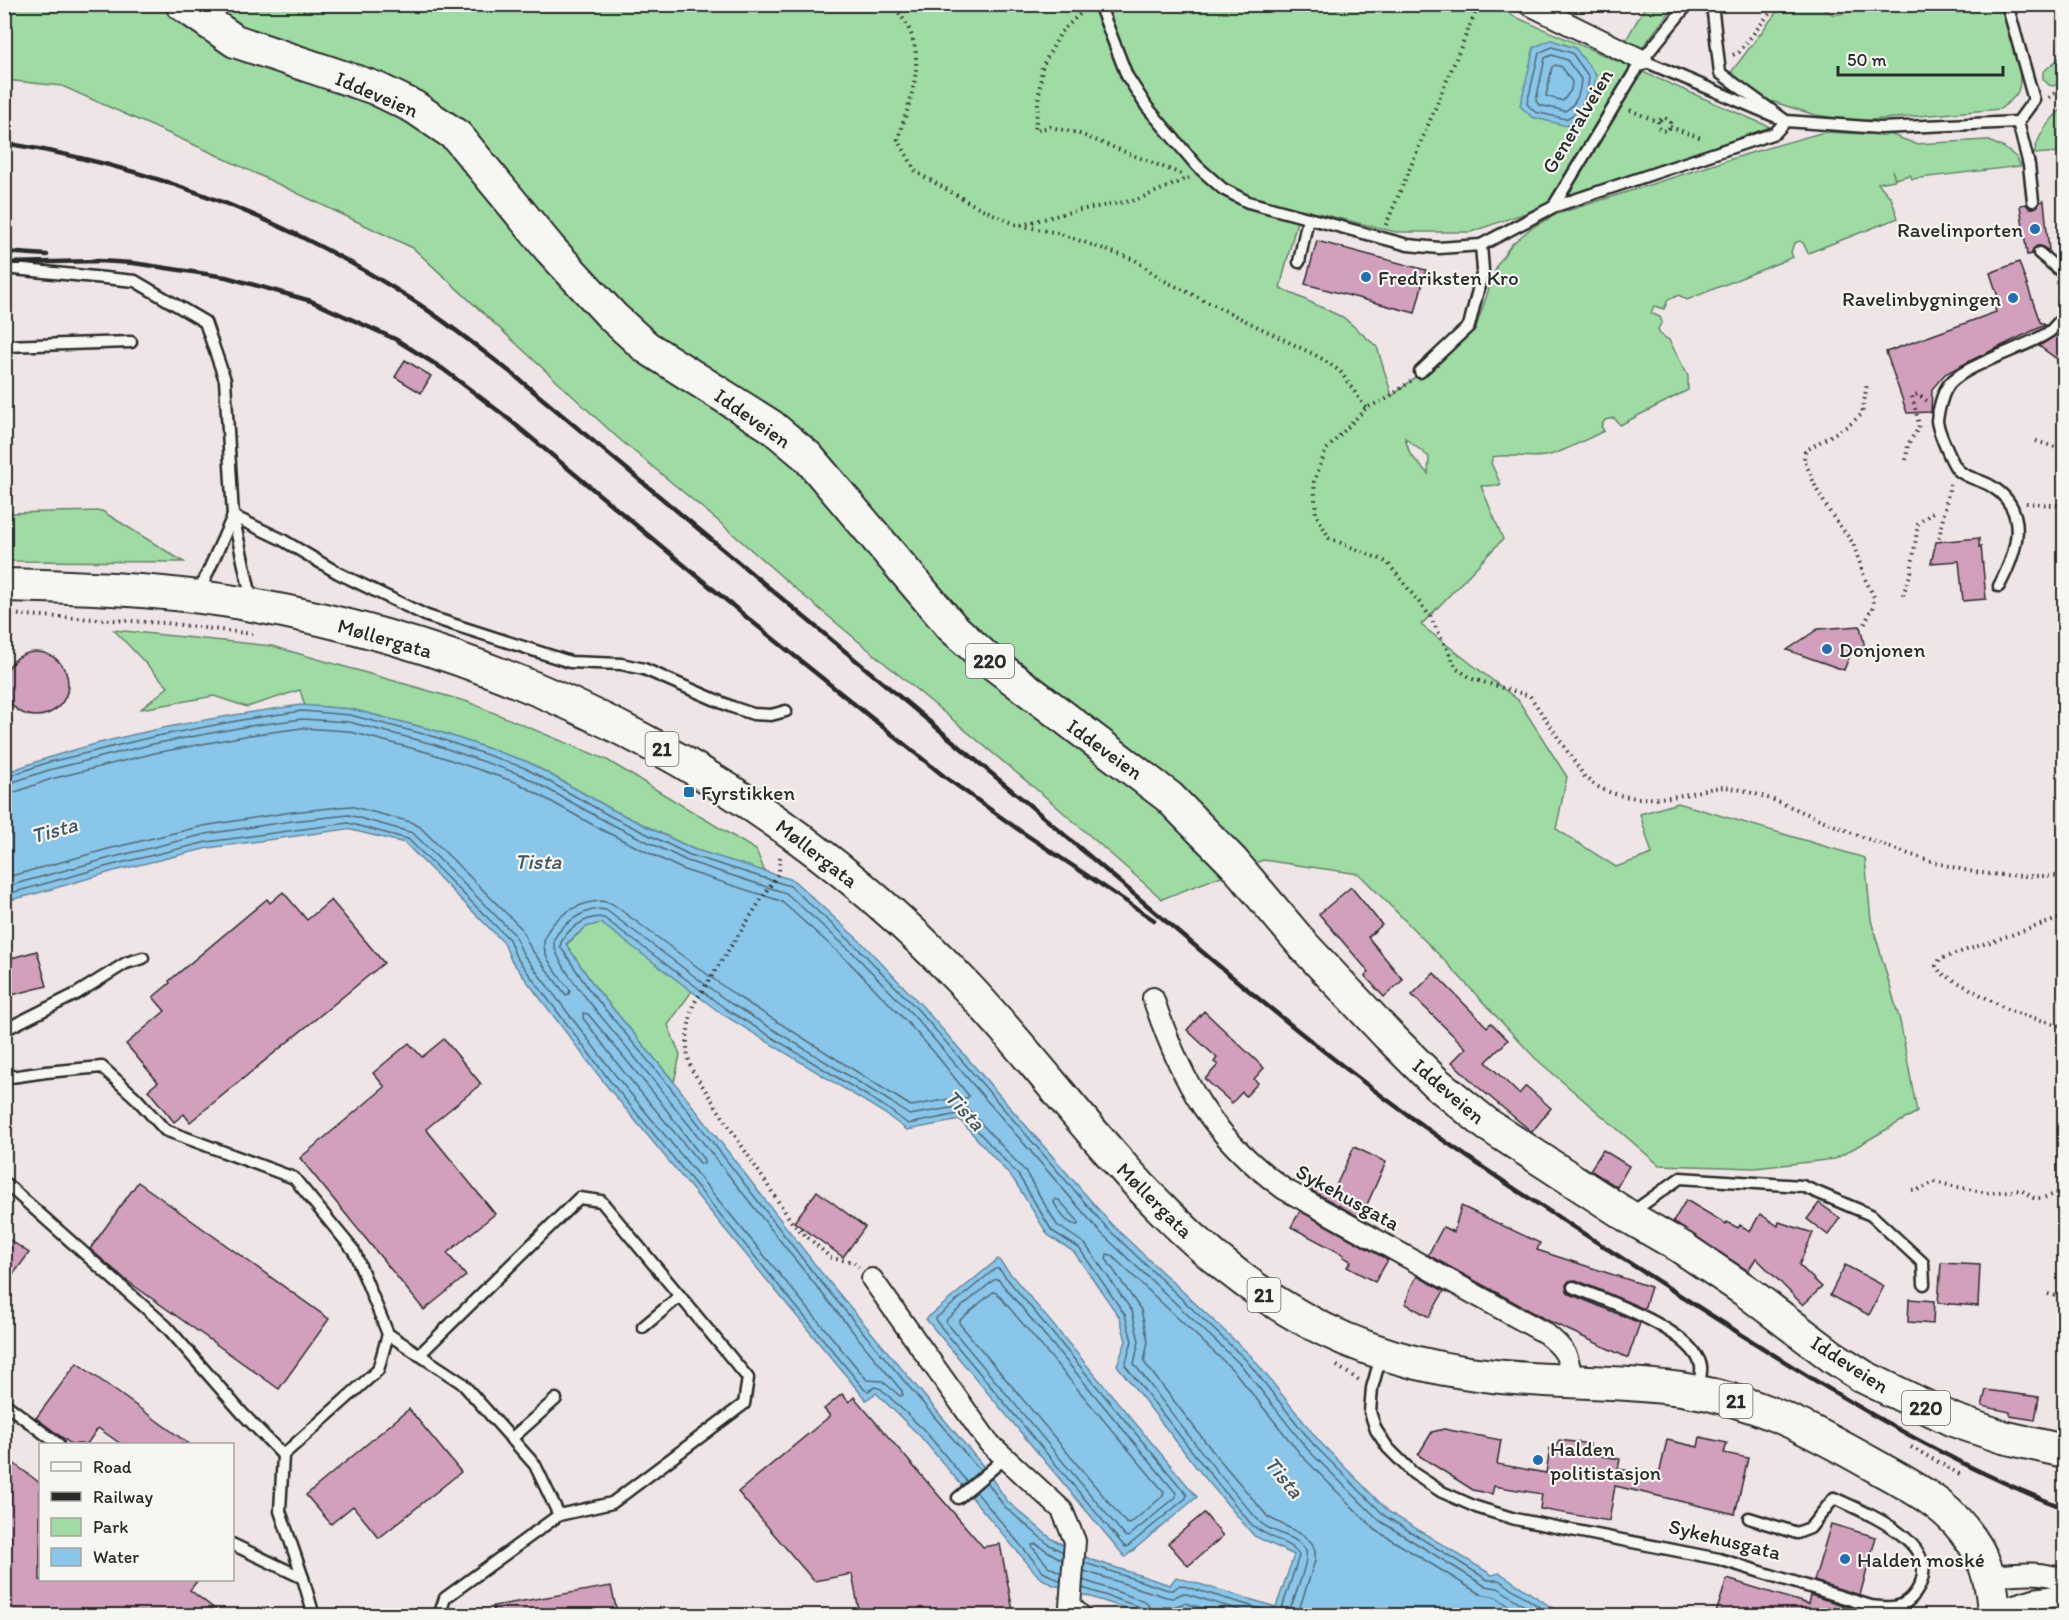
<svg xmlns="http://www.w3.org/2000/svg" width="2069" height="1620" font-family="Itim,sans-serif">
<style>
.green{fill:#9edca4;stroke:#648468;stroke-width:1.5;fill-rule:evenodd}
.water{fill:#89c6e9;stroke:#63889d;stroke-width:1.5;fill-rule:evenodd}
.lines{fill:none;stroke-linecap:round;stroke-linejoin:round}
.shore{stroke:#516977;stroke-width:1.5}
.building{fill:#d2a0bd;stroke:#2b2b2b;stroke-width:1.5}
.service-casing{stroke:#2b2b2b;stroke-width:15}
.minor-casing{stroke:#2b2b2b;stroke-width:24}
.primary-casing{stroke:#2b2b2b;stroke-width:36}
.path{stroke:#2b2b2b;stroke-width:4;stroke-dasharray:1.5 4.5;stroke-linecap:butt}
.service{stroke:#f6f6f2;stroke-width:10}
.minor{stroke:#f6f6f2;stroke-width:20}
.primary{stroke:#f6f6f2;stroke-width:32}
.rail{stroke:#2b2b2b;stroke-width:4.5}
.poi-dot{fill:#1f6fb2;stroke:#f6f6f2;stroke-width:2}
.labels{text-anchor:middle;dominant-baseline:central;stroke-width:4.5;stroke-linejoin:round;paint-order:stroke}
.shield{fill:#f6f6f2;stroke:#686867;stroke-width:1.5}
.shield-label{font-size:20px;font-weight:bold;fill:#2b2b2b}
.street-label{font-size:21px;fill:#2b2b2b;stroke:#f6f6f2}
.poi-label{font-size:21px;fill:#2b2b2b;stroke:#f6f6f2;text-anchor:start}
.water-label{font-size:22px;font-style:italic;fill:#475a64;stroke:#f6f6f2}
</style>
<rect width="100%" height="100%" fill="#efe5e7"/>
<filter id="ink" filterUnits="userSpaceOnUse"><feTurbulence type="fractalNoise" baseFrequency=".0167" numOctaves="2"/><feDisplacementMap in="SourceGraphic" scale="12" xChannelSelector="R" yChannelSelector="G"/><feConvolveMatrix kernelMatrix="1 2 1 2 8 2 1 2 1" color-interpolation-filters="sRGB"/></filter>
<g filter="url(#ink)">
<g class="green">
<path d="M1493,4L1513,16L1770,127L1471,232H1396L1300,209L1280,288L1344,318L1377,347L1392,396L1476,327L1497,265L1511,245L1531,228L1557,214L1760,150L1824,132L1867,134L1884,132L1916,144L1987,140L2004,148L2016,157L2021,166L1912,179L1910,175L1895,179L1892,170L1895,180L1878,183L1891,198L1898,218L1808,253L1803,243L1800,241L1794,243L1791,252L1793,257L1687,300L1679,295L1668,300L1664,309L1654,306L1651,313L1660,317L1662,322L1658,329L1660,334L1669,340L1688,376V390L1620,425L1614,418L1605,420L1601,426L1604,431C1586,439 1568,450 1550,455C1531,460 1511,453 1493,457L1491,463L1501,485L1481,486L1503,539L1421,625L1518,700L1567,777L1556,829L1616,867L1652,854L1640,814L1678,803L1865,858L1871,920L1900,1021L1917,1112L1835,1159L1755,1168L1659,1165L1535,1058L1444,960L1359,874L1263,860L1162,899L1048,799L804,596L717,520L618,438L413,248L208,151L62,86L5,80V5ZM1405,438L1429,457L1428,474L1410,454Z"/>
<path d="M2000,4C2007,24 2024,69 2019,88C2017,97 2007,104 2000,109L1860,121L1815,115L1758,97L1729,75L1782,5H1822V8L1834,15L1848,12V5Z"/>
<path d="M1646,5H1675L1641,49L1625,42Z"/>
<path d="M2064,54V79L2054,86L2049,85L2043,79V72Z"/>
<path d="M2064,107V136L2060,152L2034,154C2038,135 2050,119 2064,107Z"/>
<path d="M102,511L184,562L5,561V513Z"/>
<path d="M114,630L272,646L468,702L607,760L756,850L765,872L693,849L613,810L528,762L437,731L351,709L305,706L300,690L247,707L214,696L141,709L168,687Z"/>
<path d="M600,922L692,991L668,1025L680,1055L674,1082L595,987L566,945L586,927Z"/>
</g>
<g class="water">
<path d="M1551,40L1575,48L1596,75C1593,101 1590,112 1567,126L1532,117L1520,106L1534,47Z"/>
<path d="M301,705L351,709L437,731L528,762L613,810L693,849L793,880L863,944L923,1007L1111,1224L1251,1356L1319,1441L1389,1512L1492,1575L1500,1573L1563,1615H1146L1051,1584L1039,1577L920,1436L876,1393L866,1400L606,1085L511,960L504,943L405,843L347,829L208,848L114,871L31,895L5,901V773C99,737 201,719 301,705ZM601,923L722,1014L884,1113L907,1130L960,1120L1014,1180L1048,1235L1074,1252L1120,1318L1126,1341L1117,1365L1196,1467L1254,1536L1294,1555L1276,1607L1176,1577L1170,1585L1092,1560L1052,1539L1008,1502L983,1466L820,1271L674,1082L595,987L566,944L586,927Z"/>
<path d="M998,1259L1197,1497L1125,1557L926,1319Z"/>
</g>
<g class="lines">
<g class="shore">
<path d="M1552,47L1572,53L1589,77C1587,97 1584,109 1566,119L1535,112L1527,104L1539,53Z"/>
<path d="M1552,55L1567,60L1581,79C1580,93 1577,104 1565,111L1539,105L1536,101L1545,58Z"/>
<path d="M1555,65L1562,67L1572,82L1571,90L1563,101L1546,96L1552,67Z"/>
<path d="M4,778L46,763L152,737L247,719L302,711L350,715L435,737L525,768L610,816L690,855L790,886L858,948L919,1011L1107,1228L1246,1360L1314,1445L1385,1516L1488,1580H1499L1553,1616"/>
<path d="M4,785L49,770L153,744L249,726L302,719L349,722L433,744L522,775L607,822L687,861L786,893L853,953L914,1016L1101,1233L1241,1365L1308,1450L1380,1521L1485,1586L1498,1588L1539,1616"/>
<path d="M4,794L13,793L51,779L155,753L250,735L302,728L347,731L430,753L518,783L602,830L684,870L781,901L847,960L907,1022L934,1052L969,1096L967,1098H956L911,1106L735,995L614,905C592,891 542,919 544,946C545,961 561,978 570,990L569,994L566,995L531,949L521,928L420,827L411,822L350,806L292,812L203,826L108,849L4,878"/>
<path d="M4,887L110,858L206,834L292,821L349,815L413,833L514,934L523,954L616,1076L867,1380L882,1381L900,1396L903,1395L902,1391C801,1272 709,1146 609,1026C596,1010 550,958 554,939C563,923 587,906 606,910L730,1003L891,1102L909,1115L957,1107L967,1108L1025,1171L1057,1225L1085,1244L1132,1311L1139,1341L1134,1364C1175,1417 1215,1472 1260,1522C1270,1533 1300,1536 1306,1551C1309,1560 1292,1607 1286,1616"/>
<path d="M4,895L112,865L207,842L348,823L408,839L509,939L516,957L610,1081L865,1390L868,1391L875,1387L881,1389L925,1431L967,1482"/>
<path d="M583,1013L588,1014L656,1096L704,1160V1164L700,1163L623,1071L583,1018Z"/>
<path d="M1055,1199L1059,1200L1078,1221V1225C1066,1224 1060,1213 1054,1203Z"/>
<path d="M995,1269H999L1187,1495L1186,1498L1127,1547L1124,1546L936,1321V1318Z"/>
<path d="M998,1279L1176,1493V1497L1128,1537L1125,1536L946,1322L947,1319L994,1280Z"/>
<path d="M993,1292L997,1293L1164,1492L1163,1496L1130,1524L1126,1523L959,1323L960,1320Z"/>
<path d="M980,1471L815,1275L669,1086L590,991L560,946C564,930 589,914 604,918L726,1009L887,1108L908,1124L958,1114L964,1116L1019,1176L1052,1231L1079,1248L1125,1315L1132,1341L1125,1365C1166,1419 1208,1472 1251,1524C1262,1536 1295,1543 1299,1556L1282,1608L1275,1613L1180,1585L1173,1590H1168L1085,1563"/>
<path d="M987,1482L1004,1506L1048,1544L1063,1552"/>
<path d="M976,1492L1043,1572L1061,1581"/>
<path d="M1084,1571L1166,1597L1173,1598L1183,1593L1259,1616"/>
<path d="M1061,1573L1048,1566L1033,1548L1032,1545L1036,1544L1062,1560"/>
<path d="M1083,1580L1144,1601L1150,1607L1152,1616"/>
<path d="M1083,1588L1140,1607L1144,1610L1145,1616"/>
<path d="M1161,1616L1163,1607H1173L1185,1603L1230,1616"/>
<path d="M1297,1616L1315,1561V1551L1312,1543L1303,1535L1268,1517L1214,1453L1144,1362L1148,1341L1141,1310L1106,1259L1107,1254L1111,1255L1234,1371L1302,1456L1374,1529L1480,1594L1496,1597L1523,1616"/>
</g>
</g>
<g class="building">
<path d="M2044,201L2049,251L2041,246H2037L2033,249L2032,254L2027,255L2020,205L2026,204L2029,208H2034L2040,202Z"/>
<path d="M1317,241L1426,270L1415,313L1305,284Z"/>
<path d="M2019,262L2040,322L2045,325L1974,359L1945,374L1932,389L1931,412L1907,413L1886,352L1996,312L1992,299L1998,297L1990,273Z"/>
<path d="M2058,334L2064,339V364L2039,346Z"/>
<path d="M405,360L431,376L421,393L395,377Z"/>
<path d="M1979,538V547L1981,546L1986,599L1963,601L1959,561L1931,563L1936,542Z"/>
<path d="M1860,626L1865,648L1852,650L1844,670L1787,650L1818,629Z"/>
<circle cx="36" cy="684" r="32"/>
<path d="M1351,887L1382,925L1368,937L1403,980L1384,997L1365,976L1369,972L1319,914Z"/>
<path d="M283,892L307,920L331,900L384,963L190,1122L184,1114L174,1122L148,1090L158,1082L126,1044L165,1011L153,997L170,983L169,981L267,899L270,903Z"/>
<path d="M37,951L47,986L4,997V960Z"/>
<path d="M1434,973L1487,1027L1491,1023L1508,1040L1486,1062L1519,1094L1526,1086L1551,1108L1532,1132L1478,1087L1452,1062L1466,1048L1412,995Z"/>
<path d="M1204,1011L1264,1068L1254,1079L1258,1083L1246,1096L1242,1092L1232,1103L1205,1079L1218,1065L1214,1062L1217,1058L1187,1030Z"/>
<path d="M444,1039L481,1084L426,1129L495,1214L447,1253L466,1276L424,1310L300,1158L385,1087L373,1073L409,1043L422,1057Z"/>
<path d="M1354,1147L1386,1162L1361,1218L1312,1191L1317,1181L1334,1190Z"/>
<path d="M1603,1150L1629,1166L1617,1187L1590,1170Z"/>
<path d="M138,1182L329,1319L279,1389L126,1280L90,1249Z"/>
<path d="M817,1191L865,1227L843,1257L794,1222Z"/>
<path d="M1686,1200L1726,1224L1727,1222L1738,1228L1740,1225L1750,1231L1760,1214L1778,1226L1779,1222L1813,1233L1799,1265L1822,1287L1803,1305L1756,1258L1748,1271L1673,1222Z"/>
<path d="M1819,1203L1840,1218L1828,1235L1807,1219Z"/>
<path d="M1461,1206L1540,1243L1537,1250L1651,1287L1644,1309L1576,1280L1569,1281L1566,1285L1567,1291L1570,1294L1640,1323L1628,1358L1549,1321L1428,1255L1443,1227L1454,1232Z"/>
<path d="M1300,1211L1388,1260L1375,1282L1347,1267L1351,1261L1343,1257L1344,1255L1291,1227Z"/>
<path d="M4,1236L29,1253L4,1287Z"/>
<path d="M1941,1263L1980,1265L1978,1306L1938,1303Z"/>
<path d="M1845,1265L1884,1286L1869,1315L1830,1295Z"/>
<path d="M1417,1276L1444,1291L1429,1317L1406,1304L1410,1289Z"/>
<path d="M1909,1299L1934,1301L1933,1324L1908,1322Z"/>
<path d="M77,1363L189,1444H121L98,1428L87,1444H71L36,1418Z"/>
<path d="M1986,1390L2039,1397L2035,1420L2010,1416V1412L1982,1406Z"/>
<path d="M842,1394L849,1402L854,1397L983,1547L1000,1544L1014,1616H860L852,1574L814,1581L738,1492L830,1416L824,1409Z"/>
<path d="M409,1409L461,1472L379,1538L353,1506L331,1524L306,1495Z"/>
<path d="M1444,1429L1501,1440L1497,1464L1546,1473L1550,1448H1556L1559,1440L1590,1444L1589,1454L1620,1459L1618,1469L1659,1475L1667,1440L1698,1447L1700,1437L1727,1443L1724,1453L1748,1458L1735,1514L1615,1486L1609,1521L1540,1509L1542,1494L1494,1486L1492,1494L1473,1490L1418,1455L1432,1432Z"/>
<path d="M4,1456L40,1483V1580H198L190,1590L224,1616H4Z"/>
<path d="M1204,1513L1223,1536L1188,1566L1168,1543Z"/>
<path d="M1831,1524L1876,1537L1860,1595L1814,1581Z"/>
<path d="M1727,1579L1808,1604L1810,1595L1856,1609L1854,1616H1715Z"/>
<path d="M611,1586L618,1616H494L493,1606Z"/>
</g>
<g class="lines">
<g class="service-casing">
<g id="service">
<path d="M1099,4L1127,76L1147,107L1197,166L1223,189L1248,202L1408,245L1439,248L1481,245L1553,207L1775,133L1786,121L1720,73L1712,4"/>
<path d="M2007,4L2034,100L2018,122"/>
<path d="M1642,60L1786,121L1880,128L2018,122L2029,165L2033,201"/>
<path d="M1553,207L1642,60L1688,4"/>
<path d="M2039,253L2064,274"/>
<path d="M1299,262L1308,218"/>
<path d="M4,268L135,281L205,322L225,380L233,516L252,601"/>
<path d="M4,346L131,342"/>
<path d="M1420,372L1469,326L1483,270L1481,245"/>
<path d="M233,516L281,539L338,573L427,616L570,662L621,664L644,669L732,707L753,714L771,715L786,711"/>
<path d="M1999,586C2017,552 2031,510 1991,486C1982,480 1966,478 1958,470C1952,464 1937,428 1937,420C1938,412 1942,396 1946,389C1957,366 2025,349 2049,332C2054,328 2059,321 2064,316"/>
<path d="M199,592L233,516"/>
<path d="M4,1030L76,994L126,963L143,958"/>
<path d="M4,1078L46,1072L102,1067L136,1098L165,1130L294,1178L354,1251L388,1334L378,1370L283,1455L280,1511L303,1578L314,1616"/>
<path d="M4,1182L166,1326L242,1413L283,1455"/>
<path d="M1633,1215L1638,1208L1680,1178L1802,1186L1871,1215L1923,1263L1924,1284"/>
<path d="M1573,1287C1605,1300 1693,1330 1701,1366C1702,1373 1699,1382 1698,1389"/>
<path d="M643,1327L680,1296"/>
<path d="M388,1334L462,1383L535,1465L559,1515L445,1598L439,1616"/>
<path d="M419,1355L579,1198L601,1201L748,1378L744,1404L612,1503L559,1515"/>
<path d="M1381,1356L1372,1388L1370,1412L1376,1430L1388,1448L1413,1473L1442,1492L1476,1507L1515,1519L1719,1559L1871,1606C1890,1608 1904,1610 1916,1592C1948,1544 1866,1513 1834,1498L1810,1528L1797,1533L1749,1518"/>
<path d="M4,1403L58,1444"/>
<path d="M511,1439L556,1399"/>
<path d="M958,1498L1005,1458"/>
<path d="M232,1544L303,1578"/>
</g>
</g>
<g class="minor-casing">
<g id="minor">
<path d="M1528,4L1642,60"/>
<path d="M1153,998C1182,1083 1210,1135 1284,1189L1545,1333C1565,1349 1569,1355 1572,1381"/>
<path d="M872,1279L989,1443L1062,1510L1075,1541L1070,1606L1081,1616"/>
<path d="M1990,1576C2015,1574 2040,1570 2064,1580"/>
<path d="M1994,1611L2034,1599L2064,1595"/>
</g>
</g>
<g class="primary-casing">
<g id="primary">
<path d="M182,4L235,41L375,88L414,107L457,136L550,249L613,317L646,347L771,426L807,456L952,627L986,658L1169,797L1233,862L1304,946L1387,1034L1435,1082L1488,1125L1631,1218L1681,1247L1746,1291L1833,1357L1864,1377L1953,1420L2003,1437L2064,1451"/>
<path d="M4,585C87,587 171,590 252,605C525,654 777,785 968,988C1076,1103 1160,1239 1302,1318C1361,1351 1426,1369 1493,1376C1555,1383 1619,1380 1681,1389C1757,1400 1812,1430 1877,1467C1907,1484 1941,1501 1963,1529C1985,1555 1993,1582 1994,1616"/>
</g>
</g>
<g class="path">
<path d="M891,4C933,47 913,91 898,139L916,172L974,205L1017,225L1058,233L1135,260L1163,280L1319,357L1340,371L1366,408"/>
<path d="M1084,10L1061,32L1042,67L1035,130L1050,127L1077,133L1181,174"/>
<path d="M1733,55L1739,52L1777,4"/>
<path d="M2049,98L2064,85"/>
<path d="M1630,110L1658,122V127L1661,130L1666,131L1670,127V122L1666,119L1662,118L1658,122"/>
<path d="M1670,127L1704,139"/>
<path d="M1021,225L1074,211L1136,200L1189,178"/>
<path d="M1386,225L1479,4"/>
<path d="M1411,381L1386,399L1366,408L1326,450L1314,482L1316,514L1329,538L1387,562L1430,616L1457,669L1473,679L1530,696L1584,776C1608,801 1650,801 1683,795C1699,792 1716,785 1732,788C1766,794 1811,816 1843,829C1881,845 1920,859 1960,869C1993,877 2030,876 2064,876"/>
<path d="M2036,441L2064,450"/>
<path d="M1906,460L1908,444L1918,429L1919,424L1912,396L1918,394L1927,401"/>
<path d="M2026,503L2064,506"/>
<path d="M1939,538L1950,484"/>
<path d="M1903,595L1911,572L1918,524L1934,511"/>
<path d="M6,614L165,623L252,634"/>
<path d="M1865,624L1870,612L1873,610L1874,597L1865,579L1853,543L1831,514L1817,490L1804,459L1805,452L1808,449L1849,425L1862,414L1867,384"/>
<path d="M780,857L779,872L693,1005C688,1027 683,1049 692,1070L793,1224L831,1258L853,1262L859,1267"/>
<path d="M2064,917L1940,959L1936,966L1941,973L2010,1011L2064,1027"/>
<path d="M1912,1190L1921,1189L1934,1182L1987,1193L2021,1190L2034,1198H2043L2058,1193H2064"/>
<path d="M2048,1294L2064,1298"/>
<path d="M1337,1366L1359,1380"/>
<path d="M1911,1447L1963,1476"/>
</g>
<use href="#service" class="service"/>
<use href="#minor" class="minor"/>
<use href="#primary" class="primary"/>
<g class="rail">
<path d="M4,143C150,166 287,219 411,299C447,322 480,349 514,375C685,518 856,660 1027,803C1140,899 1252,997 1370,1087C1465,1159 1567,1223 1667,1287C1795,1369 1922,1453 2064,1508"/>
<path d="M4,252L47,255"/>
<path d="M4,263L99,261L133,263L226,277L311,301L395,339L443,369L505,416L750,620L945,777L1019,830L1154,920"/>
</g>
</g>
</g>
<g class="poi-dot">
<circle cx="2035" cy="229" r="6"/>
<circle cx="1366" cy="277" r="6"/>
<circle cx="2013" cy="298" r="6"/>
<circle cx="1827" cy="649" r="6"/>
<rect x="683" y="786" width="12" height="12" rx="3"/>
<circle cx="1538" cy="1460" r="6"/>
<circle cx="1845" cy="1559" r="6"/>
</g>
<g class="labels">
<g class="shield">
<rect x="966" y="644" width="48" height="34" rx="4.5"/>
<rect x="645.5" y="732" width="33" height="34" rx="4.5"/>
<rect x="1247.5" y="1278" width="33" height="34" rx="4.5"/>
<rect x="1719.5" y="1384" width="33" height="34" rx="4.5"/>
<rect x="1902" y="1391" width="48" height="34" rx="4.5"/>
</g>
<g class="shield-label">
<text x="990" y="661">220</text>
<text x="662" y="749">21</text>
<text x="1264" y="1295">21</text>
<text x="1736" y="1401">21</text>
<text x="1926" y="1408">220</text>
</g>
<g class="street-label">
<text transform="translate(377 94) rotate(23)">Iddeveien</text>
<text transform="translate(1577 121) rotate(-59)">Generalveien</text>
<text transform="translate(753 418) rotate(35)">Iddeveien</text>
<text transform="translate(385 638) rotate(16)">Møllergata</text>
<text transform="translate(1105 749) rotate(36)">Iddeveien</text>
<text transform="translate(817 853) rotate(38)">Møllergata</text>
<text transform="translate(1449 1091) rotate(41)">Iddeveien</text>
<text transform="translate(1348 1197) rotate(29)">Sykehusgata</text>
<text transform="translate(1155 1200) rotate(45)">Møllergata</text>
<text transform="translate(1850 1364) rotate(33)">Iddeveien</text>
<text transform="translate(1725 1539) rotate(14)">Sykehusgata</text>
</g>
<g class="poi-label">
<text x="2023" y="229" text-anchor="end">Ravelinporten</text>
<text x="1378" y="277">Fredriksten Kro</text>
<text x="2001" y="298" text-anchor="end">Ravelinbygningen</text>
<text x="1839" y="649">Donjonen</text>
<text x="701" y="792">Fyrstikken</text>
<text x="1550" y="1448">Halden<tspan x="1550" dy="24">politistasjon</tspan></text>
<text x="1857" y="1559">Halden moské</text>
</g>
<g class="water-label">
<text transform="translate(54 830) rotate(-16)">Tista</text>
<text x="538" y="861">Tista</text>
<text transform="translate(965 1110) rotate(47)">Tista</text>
<text transform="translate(1284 1477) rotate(50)">Tista</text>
</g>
</g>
<rect width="2069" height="1620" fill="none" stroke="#f6f6f2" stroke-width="24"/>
<rect x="12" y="12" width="2045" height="1596" fill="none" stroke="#2b2b2b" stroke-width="2" filter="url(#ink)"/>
<rect x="39" y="1443" width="195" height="138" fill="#f6f6f2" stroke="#a5a5a2" stroke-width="1.5"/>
<rect x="51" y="1462" width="30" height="9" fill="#f6f6f2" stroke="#a5a5a2" stroke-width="1.5"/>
<text x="93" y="1473" font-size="18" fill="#2b2b2b">Road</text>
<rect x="51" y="1492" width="30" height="9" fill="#2b2b2b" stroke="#a5a5a2" stroke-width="1.5"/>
<text x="93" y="1503" font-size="18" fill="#2b2b2b">Railway</text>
<rect x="51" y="1518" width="30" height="18" fill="#9edca4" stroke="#a5a5a2" stroke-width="1.5"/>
<text x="93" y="1533" font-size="18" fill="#2b2b2b">Park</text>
<rect x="51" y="1548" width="30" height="18" fill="#89c6e9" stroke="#a5a5a2" stroke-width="1.5"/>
<text x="93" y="1563" font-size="18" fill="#2b2b2b">Water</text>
<path d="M1838 66v9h165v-9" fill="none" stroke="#2b2b2b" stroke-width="3"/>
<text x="1847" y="66" font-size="18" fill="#2b2b2b" stroke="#f6f6f2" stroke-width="4.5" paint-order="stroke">50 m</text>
</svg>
